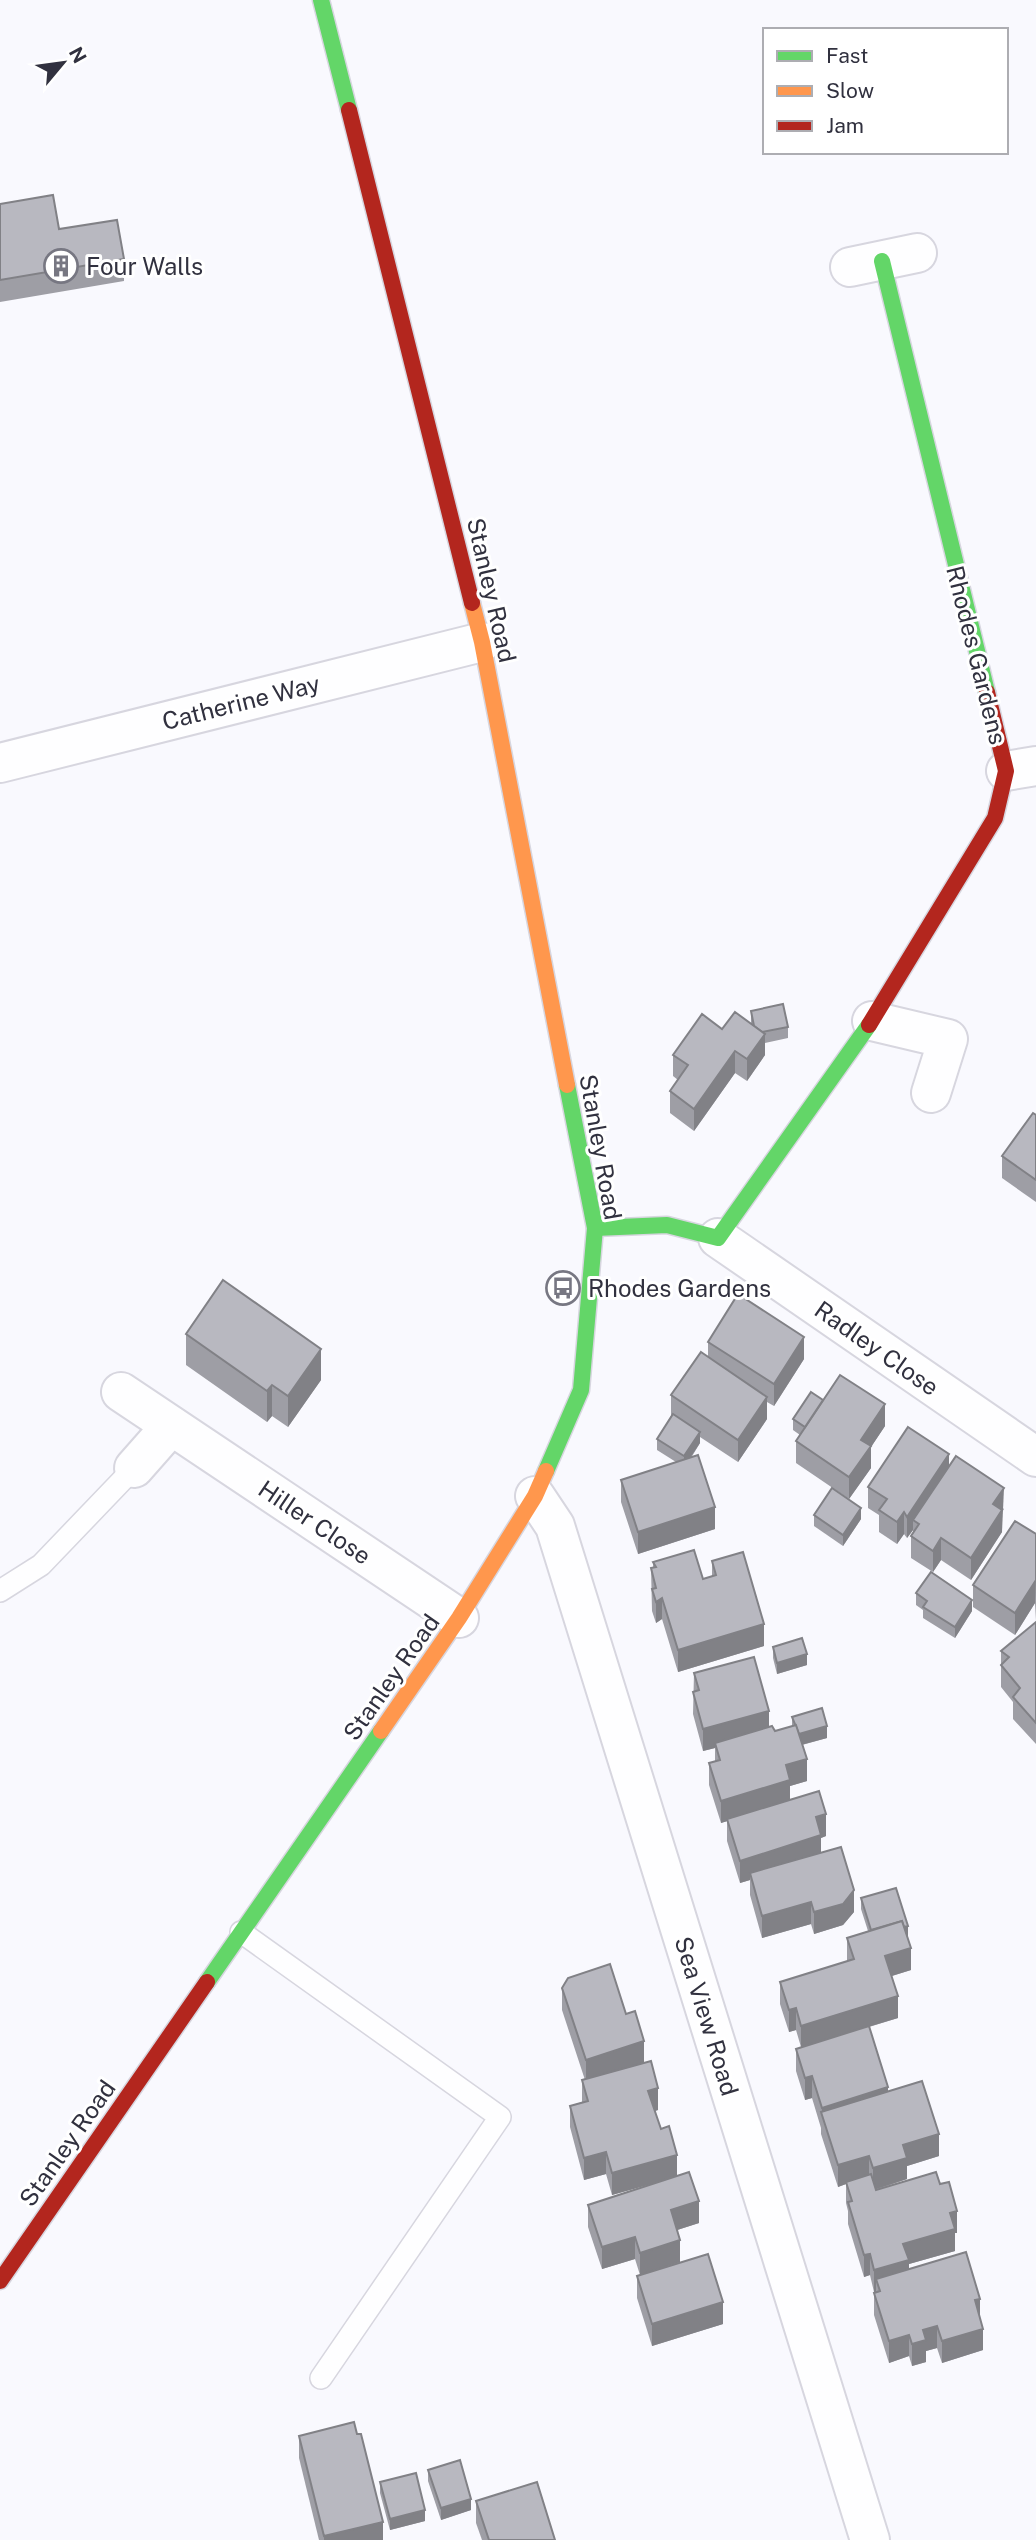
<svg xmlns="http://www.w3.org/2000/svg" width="1036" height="2540" font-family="'Public Sans',sans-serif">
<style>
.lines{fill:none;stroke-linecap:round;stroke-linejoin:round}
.lane-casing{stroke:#d7d6df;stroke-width:24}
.street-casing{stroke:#d7d6df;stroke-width:42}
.fast-casing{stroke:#d7d6df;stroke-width:19}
.slow-casing{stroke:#d7d6df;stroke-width:19}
.jam-casing{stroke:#d7d6df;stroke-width:19}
.lane{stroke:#fefeff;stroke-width:21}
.street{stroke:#fefeff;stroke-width:38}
.fast{stroke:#63d668;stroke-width:16}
.slow{stroke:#ff974d;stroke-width:16}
.jam{stroke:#b3261e;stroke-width:16}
.wall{fill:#9e9ea5}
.shaded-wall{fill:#818186}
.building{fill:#b8b8c0;stroke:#818186;stroke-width:2}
.labels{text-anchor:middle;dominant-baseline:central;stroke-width:6;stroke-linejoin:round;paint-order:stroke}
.poi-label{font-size:24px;fill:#31313f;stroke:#fff;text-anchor:start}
.street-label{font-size:24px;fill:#31313f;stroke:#fff}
</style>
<rect width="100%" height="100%" fill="#f9f9fe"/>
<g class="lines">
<g class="lane-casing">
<g id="lane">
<path d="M0,1591L41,1565L134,1468"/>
<path d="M241,1932L500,2117L321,2378"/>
</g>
</g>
<g class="street-casing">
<g id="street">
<path d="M850,267L917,253"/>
<path d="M0,763L482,642"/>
<path d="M1006,771L1036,766"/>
<path d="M872,1021L948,1039L931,1093"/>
<path d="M718,1238L1036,1457"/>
<path d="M121,1392L459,1618"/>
<path d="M134,1468L171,1426"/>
<path d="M535,1496L555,1526L870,2540"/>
</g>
</g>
<g class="fast-casing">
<g id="fast">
<path d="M321,0L349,110"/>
<path d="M882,261L987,692"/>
<path d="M595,1228L667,1225L718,1238L869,1025"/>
<path d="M546,1471L581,1390L595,1228L567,1085"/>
<path d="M207,1982L381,1731"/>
</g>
</g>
<g class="slow-casing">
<g id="slow">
<path d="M472,603L482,642L567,1085"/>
<path d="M381,1731L459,1618L535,1496L546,1471"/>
</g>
</g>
<g class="jam-casing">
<g id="jam">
<path d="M349,110L472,603"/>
<path d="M869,1025L995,818L1006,771L987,692"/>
<path d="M0,2281L207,1982"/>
</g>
</g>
<use href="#lane" class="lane"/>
<use href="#street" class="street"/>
<use href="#fast" class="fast"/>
<use href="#slow" class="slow"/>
<use href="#jam" class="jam"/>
</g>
<g class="wall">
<path d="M0,204L59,229L124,259V281L0,302Z"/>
<path d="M751,1011L788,1027V1038L765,1043V1055L747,1081L735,1073L694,1131L670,1113V1091L678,1080L673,1076V1055L722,1029L751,1024Z"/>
<path d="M1036,1115V1202L1002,1178V1156Z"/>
<path d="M186,1334L321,1380L288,1427L272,1416L267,1422L186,1365Z"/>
<path d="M708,1342L804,1359L774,1406L767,1402V1419L738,1462L700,1437V1443L691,1458L715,1529L638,1554L621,1502V1480L676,1462L657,1450V1439L671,1416V1395L708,1357Z"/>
<path d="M823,1400L885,1426L871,1447V1468L849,1499L796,1463V1441L800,1435L793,1430V1419Z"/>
<path d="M949,1466L1004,1509L1002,1512V1532L971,1580L941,1560L933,1572L911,1558V1536L913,1533V1530L907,1538L904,1534L897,1544L879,1532V1515L868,1508V1487Z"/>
<path d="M814,1515L861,1519L843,1546L814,1526Z"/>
<path d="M1036,1534V1621L1035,1603L1015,1635L973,1607V1585Z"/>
<path d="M712,1561L764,1646L678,1672L662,1619L656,1623L652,1611L651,1568H653V1562L703,1579L712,1576Z"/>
<path d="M916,1593L972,1611L955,1638L923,1618V1610L916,1605Z"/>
<path d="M1036,1622V1744L1013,1719V1702L1001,1687V1651Z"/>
<path d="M773,1647L807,1665L777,1674L773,1658Z"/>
<path d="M694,1673L775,1731L792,1726V1717L827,1738L802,1745L807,1781L790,1786V1800L826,1836L821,1838V1852L854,1912L843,1925L814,1934L811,1924L762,1938L750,1895V1880L740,1883L727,1841V1821L721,1823L709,1785V1763L715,1761V1748L703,1751L693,1714Z"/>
<path d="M861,1898L908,1937L911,1970L892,1976L898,2018L869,2027L888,2091L939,2156L907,2166V2179L876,2190L957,2233H955V2251L909,2264V2269L980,2318L983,2350L942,2363L937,2348L926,2351V2362L912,2366L909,2356L889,2363L874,2315V2293L876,2292H874L870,2275L864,2277L848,2224V2211L846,2203V2184L838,2187L821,2134V2128L812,2098L805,2100L796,2071V2049L801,2047L796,2030L789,2032L780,2004V1982L847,1961V1938L868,1931L861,1909Z"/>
<path d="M562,1988L626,2014L644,2063L658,2110L655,2111L677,2176L699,2223L677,2230L680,2262L640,2275L635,2259L602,2269L588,2227V2205L673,2177L612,2195L606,2174L584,2180L570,2127V2106L582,2102V2080H585L562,2010Z"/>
<path d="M637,2276L723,2324L652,2346L637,2298Z"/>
<path d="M299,2436L383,2540H319L299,2458Z"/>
<path d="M428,2470L471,2510L441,2520L428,2481Z"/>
<path d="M380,2482L425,2521L390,2530L380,2493Z"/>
<path d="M476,2501L555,2540H482L476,2523Z"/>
</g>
<g class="shaded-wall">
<path d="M765,1034V1055L747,1081V1059Z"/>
<path d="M735,1051V1073L694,1131V1109Z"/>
<path d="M804,1337V1359L774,1406V1384Z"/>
<path d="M321,1349V1380L288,1427V1396Z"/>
<path d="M272,1385V1416L267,1422V1391Z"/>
<path d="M767,1397V1419L738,1462V1440Z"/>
<path d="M885,1404V1426L871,1447V1468L849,1499V1477L861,1440Z"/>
<path d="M700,1432V1443L684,1467V1456Z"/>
<path d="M949,1454V1476L913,1520V1530L907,1538V1517Z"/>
<path d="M1004,1488L1002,1532L971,1580V1558L993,1504Z"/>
<path d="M715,1507V1529L638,1554V1532Z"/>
<path d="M861,1508V1519L843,1546V1535Z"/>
<path d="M904,1512V1534L897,1544V1522Z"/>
<path d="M941,1538V1560L933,1572V1551Z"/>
<path d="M1036,1580L1035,1603L1015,1635V1613Z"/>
<path d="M662,1598V1619L656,1623V1602Z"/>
<path d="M972,1600V1611L955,1638V1627Z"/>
<path d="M764,1624V1646L678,1672V1650Z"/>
<path d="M807,1654V1665L777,1674V1663Z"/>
<path d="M769,1711V1733L715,1743V1748L703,1751V1729Z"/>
<path d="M827,1726V1738L797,1746V1735Z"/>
<path d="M807,1759V1781L790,1786V1802L721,1823V1801L786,1765Z"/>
<path d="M826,1814V1836L821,1838V1857L750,1873V1880L740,1883V1861L816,1817Z"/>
<path d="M854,1890V1912L843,1925L814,1934V1912Z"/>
<path d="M811,1902V1924L762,1938V1916Z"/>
<path d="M908,1926V1937L872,1948V1936Z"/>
<path d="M911,1948V1970L885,1978V1956Z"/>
<path d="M898,1996V2018L801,2047V2026Z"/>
<path d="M796,2008V2030L789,2032V2010Z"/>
<path d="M644,2041V2063L586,2082V2060Z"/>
<path d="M812,2076V2098L805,2100V2078Z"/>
<path d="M888,2087V2109L822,2114V2108Z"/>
<path d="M658,2088V2110L648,2113V2091Z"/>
<path d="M939,2134V2156L907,2166V2179L873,2190V2168L903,2145Z"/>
<path d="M606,2152V2174L584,2180V2158Z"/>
<path d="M677,2155V2177L612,2195V2173Z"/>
<path d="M869,2156V2177L846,2182V2184L838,2187V2165Z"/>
<path d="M699,2201V2223L671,2232V2210Z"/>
<path d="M957,2211V2233H955V2251L909,2264V2282L876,2279V2292H874V2270L903,2244L950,2213Z"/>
<path d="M635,2237V2259L602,2269V2247Z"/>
<path d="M680,2240V2262L640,2275V2253Z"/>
<path d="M870,2254V2275L864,2277V2255Z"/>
<path d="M980,2299V2321L975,2300Z"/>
<path d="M723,2302V2324L652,2346V2324Z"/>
<path d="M937,2326V2348L926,2351V2362L912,2366V2344L923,2330Z"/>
<path d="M983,2329V2350L942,2363V2341Z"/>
<path d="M909,2335V2356L889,2363V2341Z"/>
<path d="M471,2499V2510L441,2520V2508Z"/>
<path d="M425,2510V2521L390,2530V2519Z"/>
<path d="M383,2522V2540H324V2536Z"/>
</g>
<g class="building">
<path d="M53,195L59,229L117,220L124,259L0,280V204Z"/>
<path d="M783,1004L788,1027L762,1032L754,1026L751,1011Z"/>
<path d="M735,1012L765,1034L747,1059L735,1051L694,1109L670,1091L688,1065L673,1055L702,1014L722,1029Z"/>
<path d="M1033,1113L1036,1115V1180L1002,1156Z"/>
<path d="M223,1280L321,1349L288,1396L272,1385L267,1391L186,1334Z"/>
<path d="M738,1294L804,1337L774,1384L708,1342Z"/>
<path d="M701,1352L767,1397L738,1440L671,1395Z"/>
<path d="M840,1375L885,1404L861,1440L871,1446L849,1477L796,1441Z"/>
<path d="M811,1392L823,1400L805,1427L793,1419Z"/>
<path d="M673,1414L700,1432L684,1456L657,1439Z"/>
<path d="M908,1427L949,1454L907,1517L904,1512L897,1522L879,1510L887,1499L868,1487Z"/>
<path d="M698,1455L715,1507L638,1532L621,1480Z"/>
<path d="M956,1456L1004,1488L993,1504L1002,1510L971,1558L941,1538L933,1551L911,1536L919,1524L913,1520Z"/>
<path d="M832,1488L861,1508L843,1535L814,1515Z"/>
<path d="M1015,1521L1036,1534V1580L1015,1613L973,1585Z"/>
<path d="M694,1550L703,1579L716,1575L712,1561L743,1552L764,1624L678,1650L662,1598L656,1602L652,1589L656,1588L651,1568L656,1567L653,1562Z"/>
<path d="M931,1572L972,1600L955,1627L923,1607L927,1601L916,1593Z"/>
<path d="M1036,1622V1723L1013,1697L1020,1688L1001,1665L1009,1657L1001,1651Z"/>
<path d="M802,1638L807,1654L777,1663L773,1647Z"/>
<path d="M754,1657L769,1711L703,1729L693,1692L699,1690L694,1673Z"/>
<path d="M822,1708L827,1726L799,1734L792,1717Z"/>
<path d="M796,1725L807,1759L786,1765L790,1780L721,1801L709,1763L720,1760L715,1743L772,1726L775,1731Z"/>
<path d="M819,1791L826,1814L816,1817L821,1835L740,1861L727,1819Z"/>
<path d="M841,1847L854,1890L843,1904L814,1912L811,1902L762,1916L750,1873Z"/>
<path d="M896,1888L908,1926L904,1927L902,1921L871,1930L861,1898Z"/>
<path d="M902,1921L911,1948L885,1956L898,1996L801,2026L796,2008L789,2010L780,1982L854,1959L847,1938Z"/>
<path d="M610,1964L626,2014L635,2011L644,2041L586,2060L562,1988L568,1978Z"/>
<path d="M869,2026L888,2087L822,2108L812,2076L805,2078L796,2049Z"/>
<path d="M651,2061L658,2088L648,2091L661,2129L669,2126L677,2155L612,2173L606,2152L584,2158L570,2106L588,2101L582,2080Z"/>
<path d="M922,2081L939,2134L903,2145L907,2158L873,2168L869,2156L838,2165L821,2112Z"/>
<path d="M689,2172L699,2201L671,2210L680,2240L640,2253L635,2237L602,2247L588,2205Z"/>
<path d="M936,2172L940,2184L949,2182L957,2211L950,2213L955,2229L903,2244L909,2260L874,2270L870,2254L864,2255L848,2202L852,2201L846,2182L871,2174L876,2190Z"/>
<path d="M966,2252L980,2299L975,2300L983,2329L942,2341L937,2326L923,2330L926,2340L912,2344L909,2335L889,2341L874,2293L880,2291L876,2279Z"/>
<path d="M708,2254L723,2302L652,2324L637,2276Z"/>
<path d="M354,2422L357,2434H361L383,2522L324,2536L299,2436Z"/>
<path d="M460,2460L471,2499L441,2508L428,2470Z"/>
<path d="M416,2473L425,2510L390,2519L380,2482Z"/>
<path d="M537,2482L555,2540H489L476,2501Z"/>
</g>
<defs>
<g id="building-ring" transform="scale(1.75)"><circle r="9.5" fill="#fff" stroke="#777782" stroke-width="1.5"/><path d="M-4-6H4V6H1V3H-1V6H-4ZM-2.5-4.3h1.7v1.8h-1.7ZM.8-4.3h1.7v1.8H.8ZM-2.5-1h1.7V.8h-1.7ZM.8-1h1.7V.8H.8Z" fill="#777782"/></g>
<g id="bus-ring" transform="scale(1.75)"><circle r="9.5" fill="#fff" stroke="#777782" stroke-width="1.5"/><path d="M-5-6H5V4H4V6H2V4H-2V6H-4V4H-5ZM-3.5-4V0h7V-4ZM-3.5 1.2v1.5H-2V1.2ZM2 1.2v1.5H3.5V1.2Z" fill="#777782"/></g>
</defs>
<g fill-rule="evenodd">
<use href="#building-ring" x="61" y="266"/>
<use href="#bus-ring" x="563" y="1288"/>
</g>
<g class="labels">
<g class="poi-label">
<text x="86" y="266">Four Walls</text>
<text x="588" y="1288">Rhodes Gardens</text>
</g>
<g class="street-label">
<text transform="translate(492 590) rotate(77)">Stanley Road</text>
<text transform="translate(977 655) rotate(76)">Rhodes Gardens</text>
<text transform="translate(241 702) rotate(-14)">Catherine Way</text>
<text transform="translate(601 1147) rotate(80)">Stanley Road</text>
<text transform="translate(877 1348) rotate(35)">Radley Close</text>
<text transform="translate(315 1522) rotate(34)">Hiller Close</text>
<text transform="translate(391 1677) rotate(-55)">Stanley Road</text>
<text transform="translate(707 2016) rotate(73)">Sea View Road</text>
<text transform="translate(67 2143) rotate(-55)">Stanley Road</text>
</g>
</g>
<rect x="763" y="28" width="245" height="126" fill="#ffffff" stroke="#adadb2" stroke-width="2"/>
<rect x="777" y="51" width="35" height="10" fill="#63d668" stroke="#adadb2" stroke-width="2"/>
<text x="826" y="63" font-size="21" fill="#31313f">Fast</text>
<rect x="777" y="86" width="35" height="10" fill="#ff974d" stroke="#adadb2" stroke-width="2"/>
<text x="826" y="98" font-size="21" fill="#31313f">Slow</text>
<rect x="777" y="121" width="35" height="10" fill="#b3261e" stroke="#adadb2" stroke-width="2"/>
<text x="826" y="133" font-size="21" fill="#31313f">Jam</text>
<g transform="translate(63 63) rotate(61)" stroke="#ffffff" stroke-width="5" paint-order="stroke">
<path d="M0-5L12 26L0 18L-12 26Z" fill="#31313f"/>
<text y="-10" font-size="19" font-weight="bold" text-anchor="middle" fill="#31313f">N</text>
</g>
</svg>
